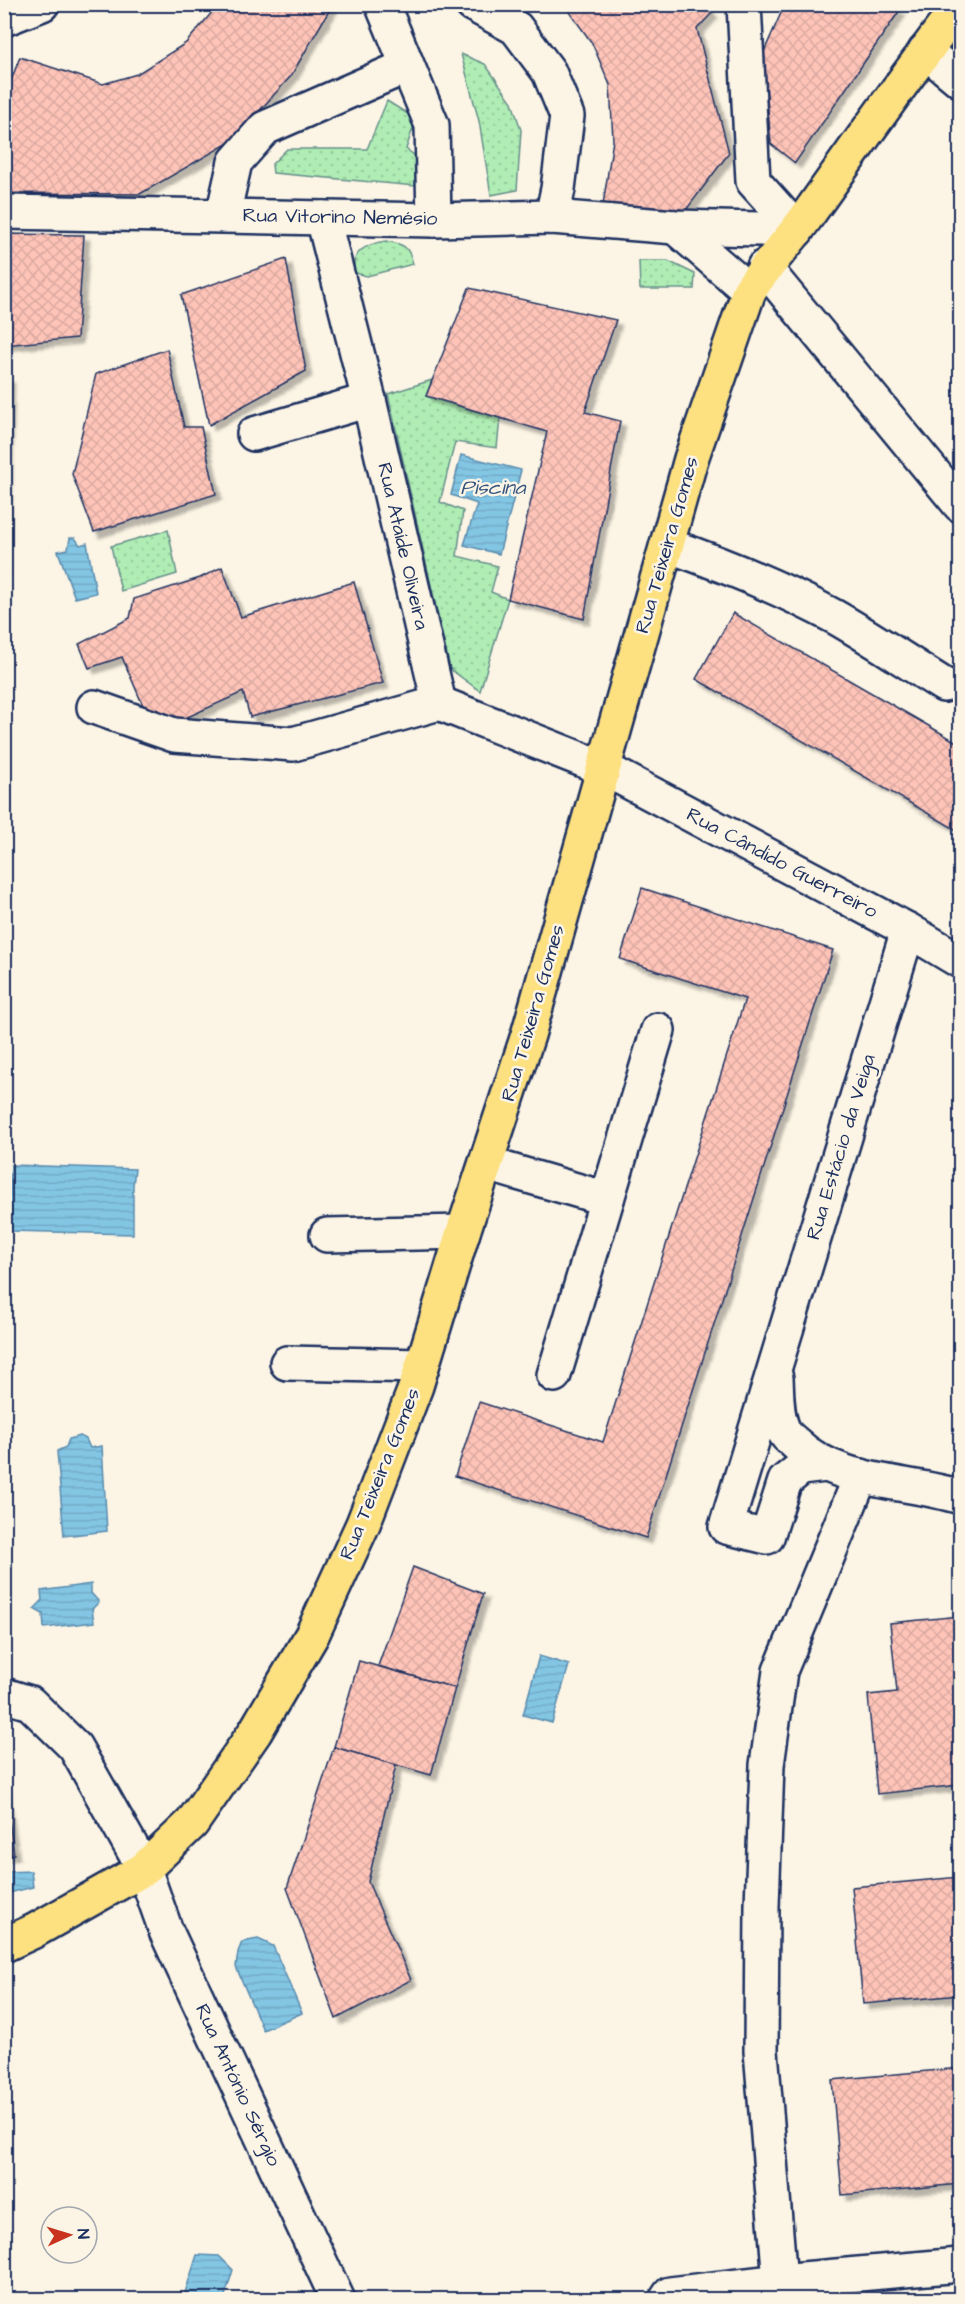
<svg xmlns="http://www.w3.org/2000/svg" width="965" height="2304" font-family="'Architects Daughter',sans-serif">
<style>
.green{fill:url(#green-dots);stroke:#658e89;stroke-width:1.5}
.water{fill:url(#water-rules);stroke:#598aae;stroke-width:1.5}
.building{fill:url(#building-cross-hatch);stroke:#1b2f5e;stroke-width:1.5;filter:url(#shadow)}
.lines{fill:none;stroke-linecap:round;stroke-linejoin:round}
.minor-casing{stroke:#1b2f5e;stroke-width:38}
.major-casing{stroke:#1b2f5e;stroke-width:38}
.minor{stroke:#fcf5e5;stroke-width:33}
.major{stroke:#fde080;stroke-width:33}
.labels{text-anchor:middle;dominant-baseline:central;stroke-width:5;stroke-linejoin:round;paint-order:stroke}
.street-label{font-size:20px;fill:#1b2f5e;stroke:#fcf5e5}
.water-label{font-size:21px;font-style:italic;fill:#355580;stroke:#fcf5e5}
</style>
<defs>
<pattern id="green-dots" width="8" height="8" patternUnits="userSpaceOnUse" patternTransform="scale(1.5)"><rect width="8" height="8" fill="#afedb4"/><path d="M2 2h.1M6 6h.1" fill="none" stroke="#96cc9d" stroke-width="1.8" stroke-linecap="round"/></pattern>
<pattern id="water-rules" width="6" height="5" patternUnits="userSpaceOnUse" patternTransform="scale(1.5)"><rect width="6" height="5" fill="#83c6e4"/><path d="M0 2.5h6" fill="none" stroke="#71aac6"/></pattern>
<pattern id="building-cross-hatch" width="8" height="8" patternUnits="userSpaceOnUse" patternTransform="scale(1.5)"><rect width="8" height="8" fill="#ffc4b8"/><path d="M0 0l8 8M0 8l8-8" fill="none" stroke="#daa9a1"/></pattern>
<filter id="shadow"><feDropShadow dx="5.5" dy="5.5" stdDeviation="1.5" flood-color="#0004"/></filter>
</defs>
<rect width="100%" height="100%" fill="#fcf5e5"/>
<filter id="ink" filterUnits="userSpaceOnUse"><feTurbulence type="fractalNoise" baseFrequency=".0167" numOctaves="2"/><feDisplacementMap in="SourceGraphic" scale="12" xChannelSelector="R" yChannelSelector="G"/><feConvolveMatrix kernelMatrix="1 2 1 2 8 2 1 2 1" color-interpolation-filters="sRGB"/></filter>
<g filter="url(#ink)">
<g class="green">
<path d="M461,54L485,64L512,102L521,130L517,190L491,195L479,121Z"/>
<path d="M387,101L416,119L406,149L426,164L416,186L273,173L272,164L287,149H367Z"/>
<path d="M386,241C403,244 409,246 413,264L367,276L355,273C349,251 368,244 386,241Z"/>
<path d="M639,261H668L695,274L694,289H640Z"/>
<path d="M432,380L426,396L500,418L497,448L455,442L440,502L463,511L457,556L498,566L491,592L508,599L480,691L450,669L388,394Z"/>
<path d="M168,530L177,574L121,591L111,546Z"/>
</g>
<g class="water">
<path d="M461,455L521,470L499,554L464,545L477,504L451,495Z"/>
<path d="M70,538H75L80,545L87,543L96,593L75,598L58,551L68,549Z"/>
<path d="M11,1165L135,1169L133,1185V1234L8,1231Z"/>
<path d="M80,1436L86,1439L90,1448L102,1446L107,1531L64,1536L57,1451L66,1447L69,1439Z"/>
<path d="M91,1584V1593L99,1602L92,1609L94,1622L44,1628L43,1614L34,1609L42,1601L41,1591Z"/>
<path d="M539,1656L569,1665L552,1723L523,1715Z"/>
<path d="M31,1871L33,1887L5,1894V1872Z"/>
<path d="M258,1939L273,1946L302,2013L263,2030L236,1967L238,1952L242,1942Z"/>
<path d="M197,2255L219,2256L233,2270L224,2299H183Z"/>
</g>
<g class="building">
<path d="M219,4H333L291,76L232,141L140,194L4,193V99L20,57L103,84L137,74L186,43Z"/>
<path d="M564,4H705L712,13L697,29L729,153L683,214L602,211L613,140L610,85L592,43Z"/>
<path d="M785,4H884L900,10L795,163L771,144L763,54Z"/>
<path d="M4,234L84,235L77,338L4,345Z"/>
<path d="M286,259L306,371L209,425L181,295Z"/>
<path d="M469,288L616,320L585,412L620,421L584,619L508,599L547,432L426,396Z"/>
<path d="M167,349L184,427H201L216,494L94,532L72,474L96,374Z"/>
<path d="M4,377L9,378L4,572Z"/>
<path d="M222,567L241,617L354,582L383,683L250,717L243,692L181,720L148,717L122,657L89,668L79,644L130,618L134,599L200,578Z"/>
<path d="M733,613L960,744V832L696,679Z"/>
<path d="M642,888L833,950L646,1538L455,1476L479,1402L603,1442L745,999L620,959Z"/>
<path d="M413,1567L483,1594L455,1688L378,1666Z"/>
<path d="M960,1616V1785L877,1794L868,1695L897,1692L890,1623Z"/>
<path d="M359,1661L455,1688L431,1775L334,1747Z"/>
<path d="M334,1747L396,1765L368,1882L411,1980L336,2019L287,1888Z"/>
<path d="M4,1786L14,1854L4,1856Z"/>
<path d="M960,1877V1995L863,2004L852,1887Z"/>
<path d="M960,2068V2184L842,2195L832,2080Z"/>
</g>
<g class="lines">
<g class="minor-casing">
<g id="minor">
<path d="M382,4L432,125L434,220"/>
<path d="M472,4L516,28L549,72L567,116L558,189L552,217"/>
<path d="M744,4L753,181L797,230"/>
<path d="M4,19L42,4"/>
<path d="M925,51L960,80"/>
<path d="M4,212L434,220L552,217L675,227L797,230"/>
<path d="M223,215L235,162L265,128L407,66"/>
<path d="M323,218L369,400L439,703L603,768L908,930L960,961"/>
<path d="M675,227L749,291"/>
<path d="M764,267L960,505"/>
<path d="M254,434L369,400"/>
<path d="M667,545C725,565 781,588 835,617C872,638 907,662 944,685"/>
<path d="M94,707L174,735L293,744L439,703"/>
<path d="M487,1164L607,1199"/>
<path d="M327,1235L463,1232"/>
<path d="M287,1363L422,1366"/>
<path d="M554,1375L658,1030"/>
<path d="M776,1378C777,1395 776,1418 785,1433C787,1437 792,1440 795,1443C838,1485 907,1480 960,1497"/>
<path d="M826,1465L801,1468L785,1481L767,1537L726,1527L908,930"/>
<path d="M4,1695L30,1703L75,1747L144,1869L166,1931L338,2300"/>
<path d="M780,2281L761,2051L762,1906L767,1765L780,1671L861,1476"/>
<path d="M666,2300L670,2294L780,2281L960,2265"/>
</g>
</g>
<g class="major-casing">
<path id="major" d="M4,1945L34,1931L144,1869L192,1823L255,1732L312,1635L363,1524L416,1386L463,1232L528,1035L691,459L749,291C766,265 787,244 805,219C856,147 907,75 960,5"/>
</g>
<use href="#minor" class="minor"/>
<use href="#major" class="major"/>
</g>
</g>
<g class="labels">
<g class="street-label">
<text transform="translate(340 217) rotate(1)">Rua Vitorino Nemésio</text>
<text transform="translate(667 545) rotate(-74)">Rua Teixeira Gomes</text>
<text transform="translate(403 546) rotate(77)">Rua Ataíde Oliveira</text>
<text transform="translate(782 863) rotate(28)">Rua Cândido Guerreiro</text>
<text transform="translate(533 1013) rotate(-74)">Rua Teixeira Gomes</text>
<text transform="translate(841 1147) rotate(-73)">Rua Estácio da Veiga</text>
<text transform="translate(380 1474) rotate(-68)">Rua Teixeira Gomes</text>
<text transform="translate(238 2085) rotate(65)">Rua António Sérgio</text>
</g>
<g class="water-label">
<text x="493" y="487">Piscina</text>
</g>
</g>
<rect width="965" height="2304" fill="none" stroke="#fcf5e5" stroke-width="24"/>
<rect x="12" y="12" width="941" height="2280" fill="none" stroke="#1b2f5e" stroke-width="2" filter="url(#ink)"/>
<g transform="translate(69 2235) rotate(86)"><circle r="28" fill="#fcf5e5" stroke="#a2a6af" stroke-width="1.5"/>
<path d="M0-4.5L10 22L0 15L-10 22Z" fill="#c8321e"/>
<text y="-9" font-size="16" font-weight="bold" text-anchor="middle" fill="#1b2f5e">N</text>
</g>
</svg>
